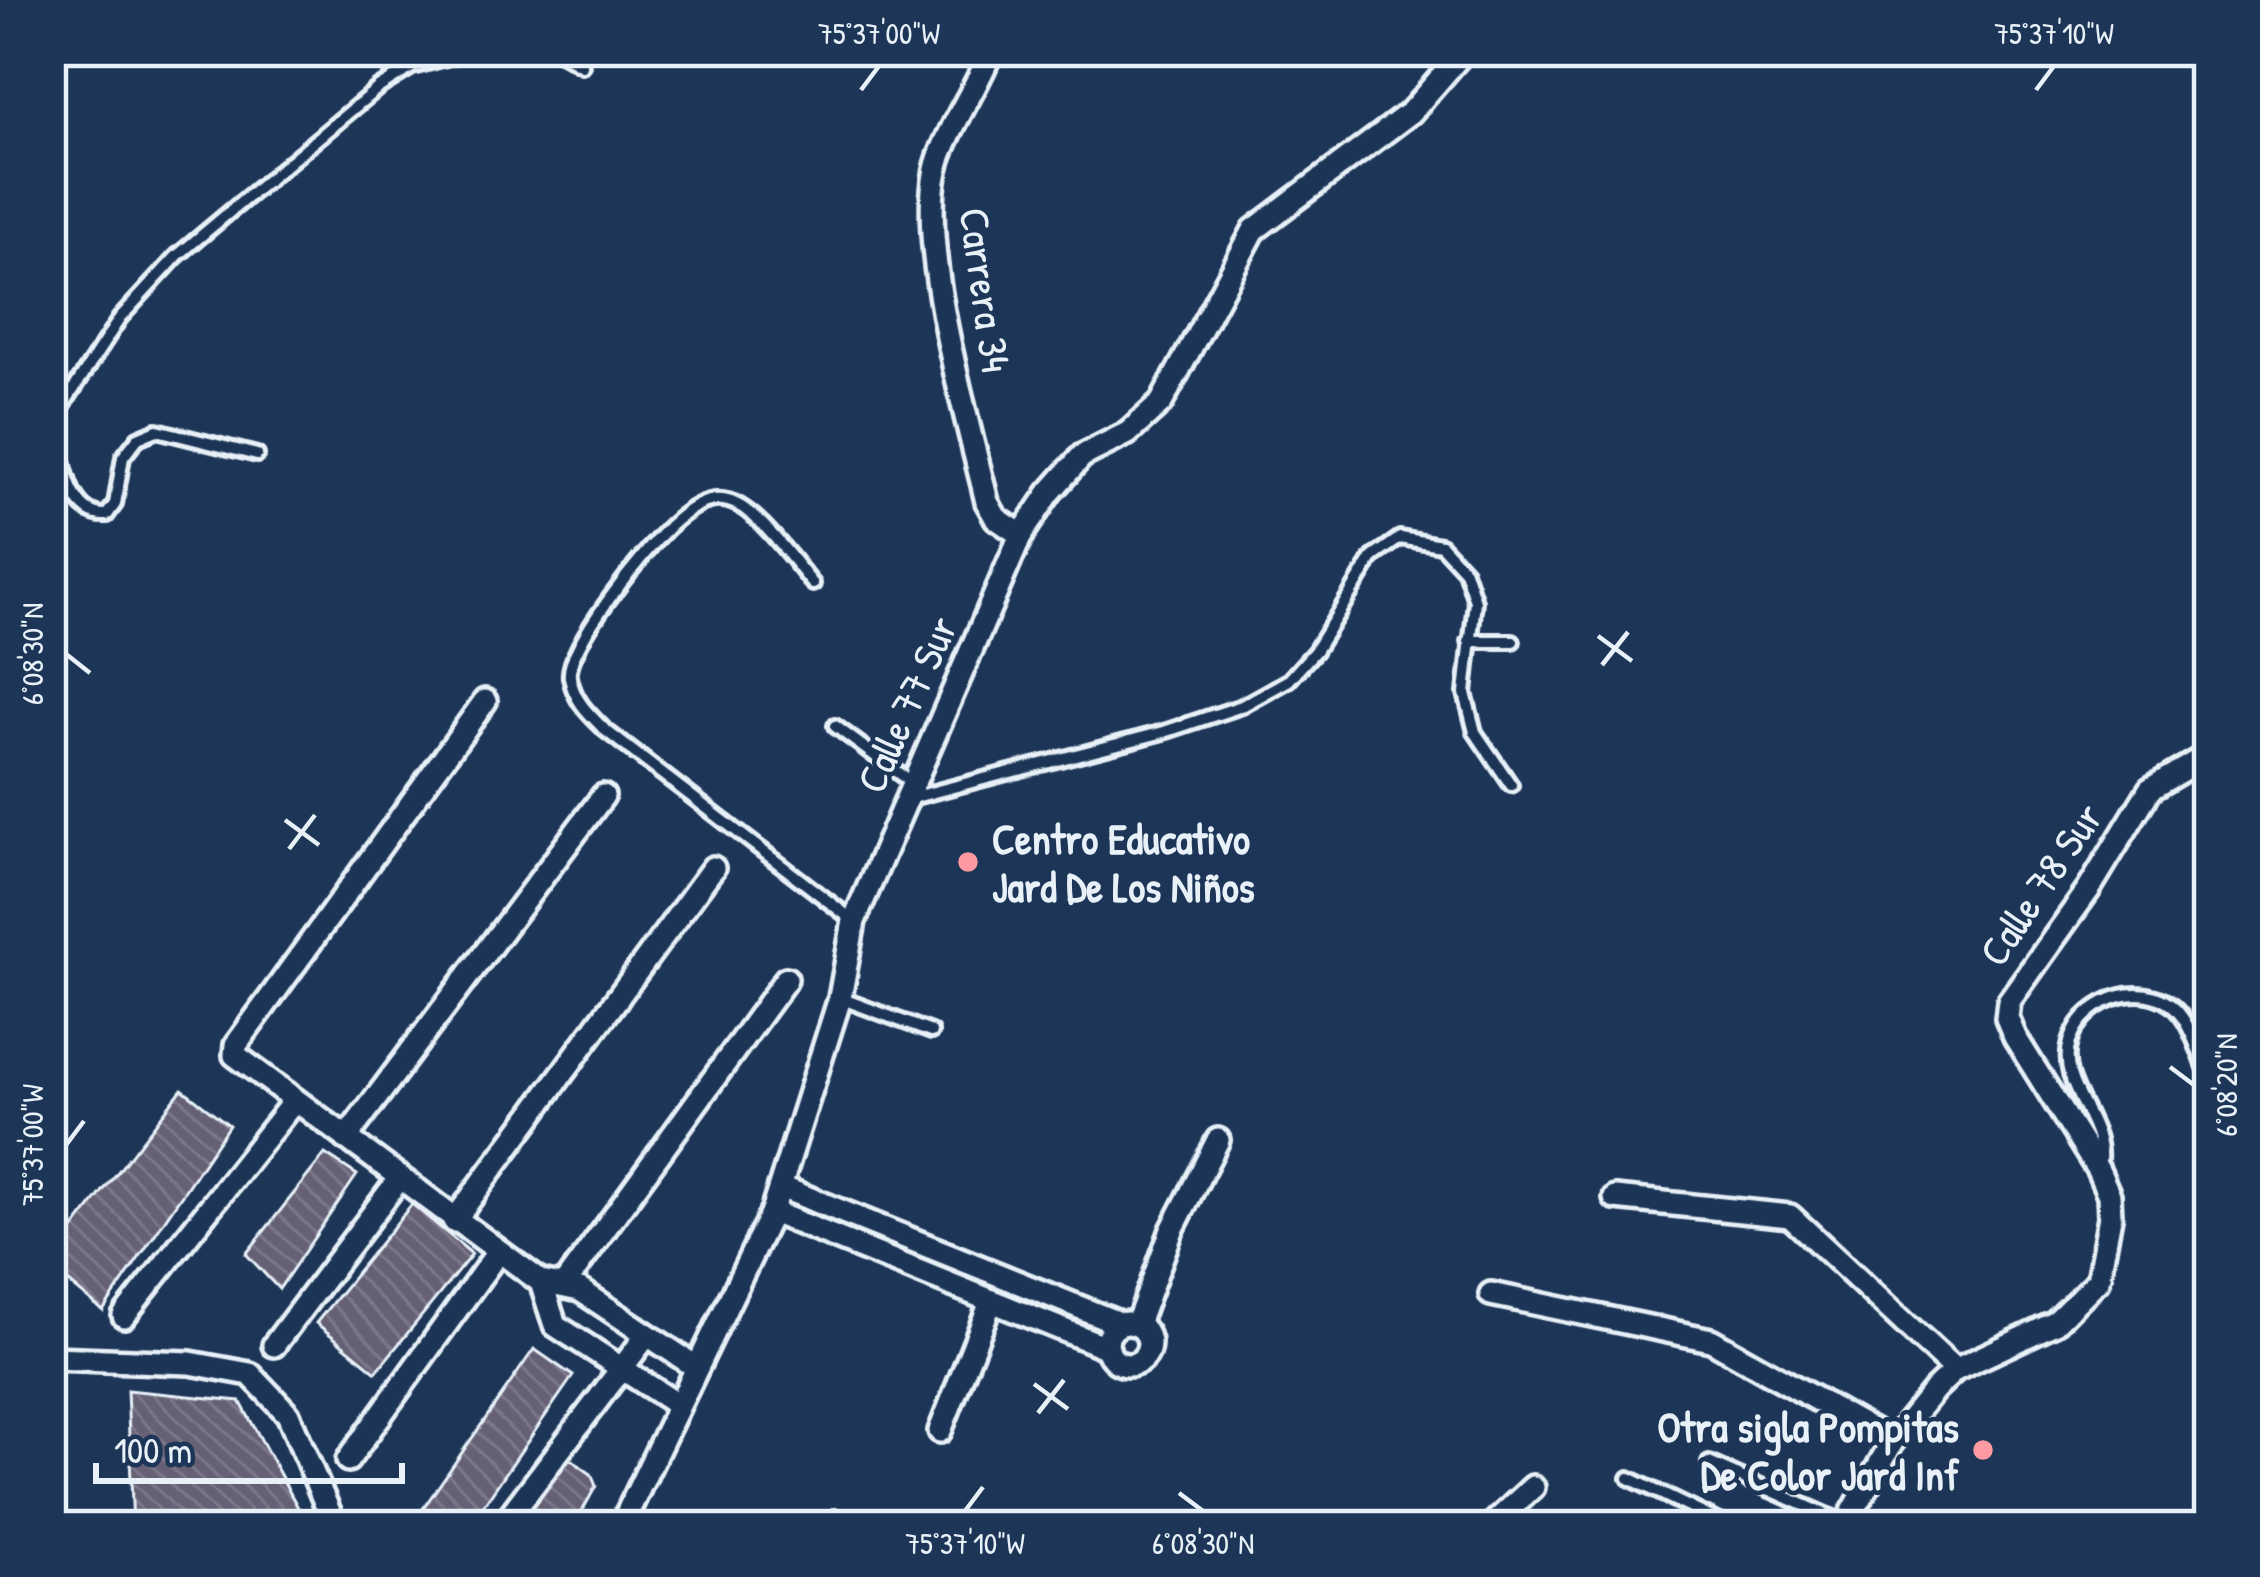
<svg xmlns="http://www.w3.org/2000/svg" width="2260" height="1577" font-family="'Patrick Hand',sans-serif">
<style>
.building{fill:url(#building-back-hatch);stroke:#e8f1f8;stroke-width:3}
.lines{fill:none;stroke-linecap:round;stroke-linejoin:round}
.lane-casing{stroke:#e8f1f8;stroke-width:20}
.street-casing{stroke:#e8f1f8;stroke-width:30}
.lane{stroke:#1d3557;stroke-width:10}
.street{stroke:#1d3557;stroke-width:21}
.ticks{fill:none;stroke:#e8f1f8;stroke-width:4.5}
.poi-dot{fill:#ff9aa2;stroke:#1d3557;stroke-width:4.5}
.labels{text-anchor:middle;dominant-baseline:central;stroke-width:9;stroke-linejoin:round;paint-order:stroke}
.street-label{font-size:42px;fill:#e8f1f8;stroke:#1d3557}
.poi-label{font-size:42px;font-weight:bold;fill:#e8f1f8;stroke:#1d3557;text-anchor:start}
.neatline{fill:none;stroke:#e8f1f8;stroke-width:4.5}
.ticks-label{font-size:30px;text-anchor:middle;fill:#e8f1f8}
</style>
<defs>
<pattern id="building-back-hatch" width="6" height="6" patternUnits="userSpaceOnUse" patternTransform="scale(3)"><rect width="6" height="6" fill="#666175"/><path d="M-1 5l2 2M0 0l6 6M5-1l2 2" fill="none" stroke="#7c7889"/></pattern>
</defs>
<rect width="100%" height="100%" fill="#1d3557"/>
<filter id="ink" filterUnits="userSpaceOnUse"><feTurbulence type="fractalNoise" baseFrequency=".00833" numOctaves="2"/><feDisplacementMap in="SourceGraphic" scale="24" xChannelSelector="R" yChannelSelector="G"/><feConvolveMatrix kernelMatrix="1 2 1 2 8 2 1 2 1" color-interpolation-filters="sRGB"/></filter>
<g filter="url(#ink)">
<g class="building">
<path d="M182,1089L229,1125L103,1311L51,1268V1258Z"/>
<path d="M325,1154L357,1175L279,1289L246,1254Z"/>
<path d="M412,1204L472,1254L376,1372L316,1323Z"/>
<path d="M534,1349L573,1376L469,1526H438L420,1513Z"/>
<path d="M127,1390L240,1401L308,1526H133Z"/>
<path d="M569,1458L591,1474L596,1486L574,1526H515Z"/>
</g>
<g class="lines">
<g class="lane-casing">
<g id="lane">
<path d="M555,51L582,66"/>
<path d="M54,420C62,450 66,518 107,515L115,504L123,457L138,438L157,430L257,455"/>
<path d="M51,424L120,318L177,256L378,88L412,67L472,51"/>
<path d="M813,584C793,561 757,508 728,501C708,495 685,512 671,525C647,548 565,647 570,677C574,701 589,714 605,730L854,921"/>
<path d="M1469,641H1513"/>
<path d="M835,726L913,784"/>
<path d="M911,798L1164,732L1242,706L1289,680L1315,651L1373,557L1400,538L1441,545L1465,571L1475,601L1465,693L1475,732L1511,785"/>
<path d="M840,998L931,1032"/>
<path d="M2099,1167C2109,1124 2056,1086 2070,1042C2084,995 2153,975 2182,1017C2194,1034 2201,1059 2209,1077"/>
<path d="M1709,1463L1847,1524"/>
<path d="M1629,1478L1728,1526"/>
<path d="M834,1526L835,1517"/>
</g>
</g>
<g class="street-casing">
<g id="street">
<path d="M991,51C977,88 952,121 939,159C913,234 968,421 987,502L996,518L1021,535"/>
<path d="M485,701L236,1045L235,1055L541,1282L580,1290L696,1367"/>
<path d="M346,1138L603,796"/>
<path d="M781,1187L1121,1324"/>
<path d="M1615,1198L1790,1216L1955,1370"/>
<path d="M772,1212L1108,1348"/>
<path d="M454,1221L713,868"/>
<path d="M541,1282L555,1325L678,1405"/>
<path d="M564,1285L786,979"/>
<path d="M1491,1294L1711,1340L1892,1442"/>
<path d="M124,1316L295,1100"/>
<circle cx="1128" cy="1344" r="21"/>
<path d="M1137,1324L1172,1230L1218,1140"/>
<path d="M274,1345L399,1179"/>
<path d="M51,1358L190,1363L250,1374L288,1414L335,1526"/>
<path d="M940,1431L991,1302"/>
<path d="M348,1460L498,1252"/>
<path d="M502,1526L647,1335"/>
<path d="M621,1526L772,1212L840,998L854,921L1021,535L1050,492L1082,456L1128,433L1161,403L1254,230L1411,112L1464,51"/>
<path d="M1491,1526L1533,1487"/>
<path d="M1845,1526L1892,1442L1935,1389L1955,1370L2055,1323L2098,1280L2110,1217L2109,1195L2098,1170L2015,1037L2007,1018L2009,1001L2089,889L2150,789L2209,754"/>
</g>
</g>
<use href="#lane" class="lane"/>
<use href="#street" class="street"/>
</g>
</g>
<path class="ticks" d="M861,90L879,66M2036,90L2054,66M1598,636L1632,661M66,654L90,673M1602,665L1628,632M285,820L319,845M289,849L315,815M2170,1067L2194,1085M66,1145L84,1121M1034,1384L1068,1409M1038,1413L1064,1380M1179,1493L1203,1511M965,1511L983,1487"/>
<g class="poi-dot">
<circle cx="968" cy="862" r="12"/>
<circle cx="1983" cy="1450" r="12"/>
</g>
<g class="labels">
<g class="street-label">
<text transform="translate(986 290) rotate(82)">Carrera 34</text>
<text transform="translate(906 704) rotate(-66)">Calle 77 Sur</text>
<text transform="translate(2040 884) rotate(-56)">Calle 78 Sur</text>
</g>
<g class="poi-label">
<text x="992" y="838">Centro Educativo<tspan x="992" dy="48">Jard De Los Niños</tspan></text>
<text x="1959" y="1426" text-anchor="end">Otra sigla Pompitas<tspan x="1959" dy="48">De Color Jard Inf</tspan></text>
</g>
</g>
<rect width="2260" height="1577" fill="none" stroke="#1d3557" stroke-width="132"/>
<path d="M96 1463v18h306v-18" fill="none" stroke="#e8f1f8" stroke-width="6"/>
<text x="114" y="1463" font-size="36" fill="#e8f1f8" stroke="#1d3557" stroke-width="9" paint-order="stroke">100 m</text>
<rect x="66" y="66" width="2128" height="1445" class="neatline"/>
<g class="ticks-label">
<text x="879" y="44">75°37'00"W</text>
<text x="2054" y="44">75°37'10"W</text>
<text transform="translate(33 654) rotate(-90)" y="10">6°08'30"N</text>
<text transform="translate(2227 1085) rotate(-90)" y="10">6°08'20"N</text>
<text transform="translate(33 1145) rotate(-90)" y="10">75°37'00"W</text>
<text x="965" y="1554">75°37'10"W</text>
<text x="1203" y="1554">6°08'30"N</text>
</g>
</svg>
